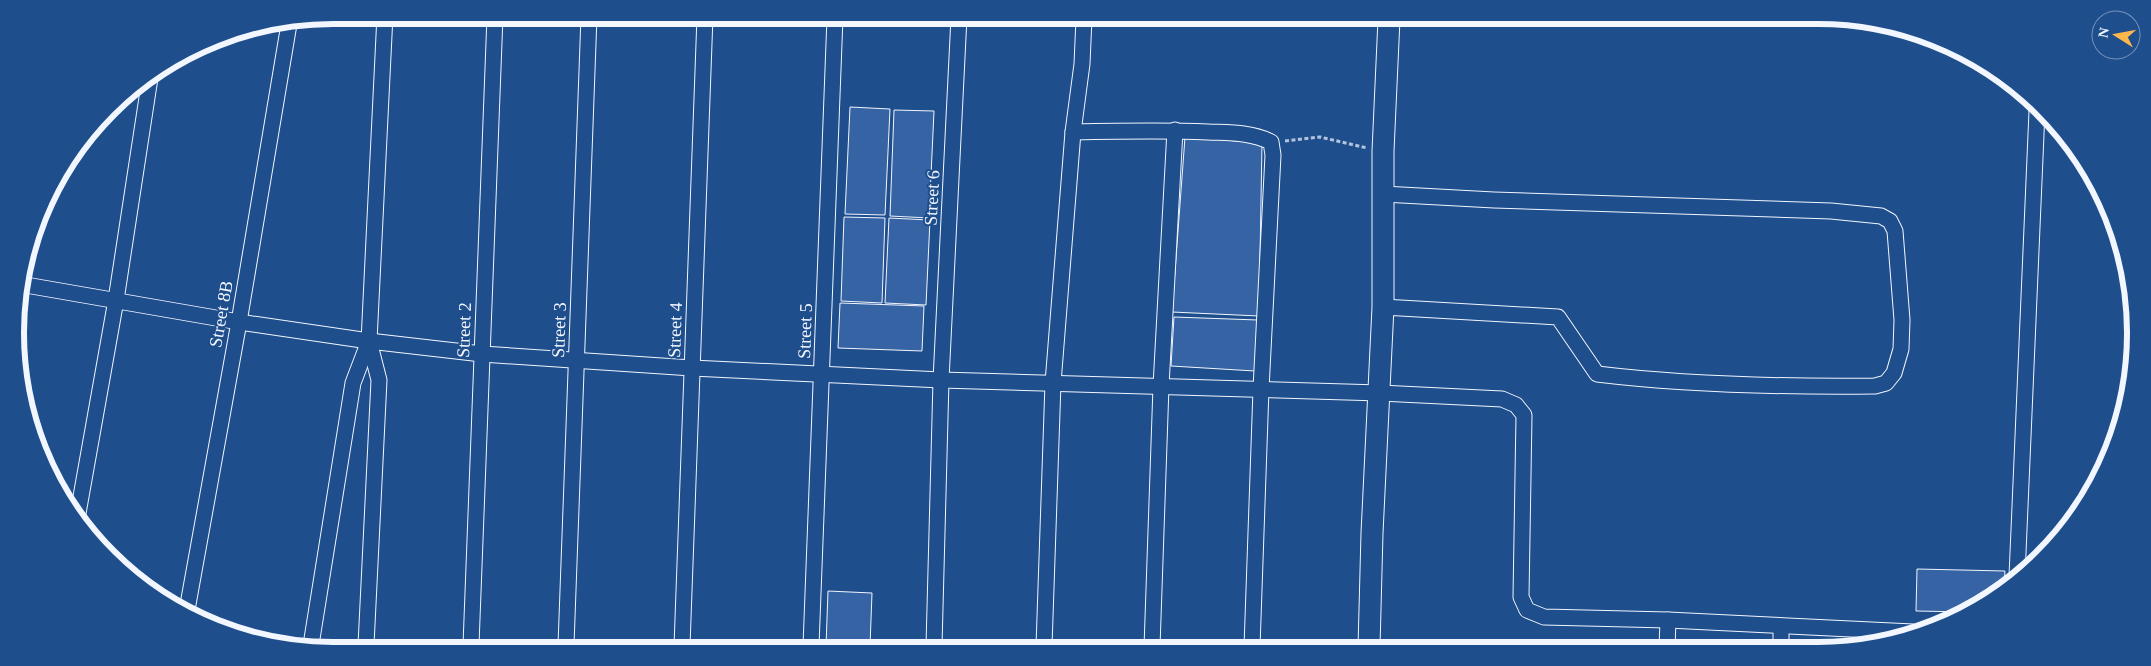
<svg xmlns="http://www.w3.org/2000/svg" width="2151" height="666" font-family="'Times New Roman',serif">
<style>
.building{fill:#3563a3;stroke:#f2f6ff}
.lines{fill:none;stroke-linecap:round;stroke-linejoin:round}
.street-casing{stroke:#f2f6ff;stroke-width:17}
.secondary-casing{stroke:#f2f6ff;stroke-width:23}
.path{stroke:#b3c4dc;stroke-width:3;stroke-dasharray:4 2.5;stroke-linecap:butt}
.street{stroke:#1f4e8c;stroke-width:15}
.secondary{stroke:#1f4e8c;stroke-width:21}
.labels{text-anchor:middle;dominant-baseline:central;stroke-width:4;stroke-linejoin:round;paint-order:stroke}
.street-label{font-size:18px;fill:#f2f6ff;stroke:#1f4e8c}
.rim{fill:none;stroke:#f2f6ff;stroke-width:6}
</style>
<rect width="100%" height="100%" fill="#1f4e8c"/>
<g class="building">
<path d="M850,107L890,109L885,215L845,214Z"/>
<path d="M894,110L934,111L929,218L890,216Z"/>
<path d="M1185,137L1262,143L1259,316L1172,312Z"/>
<path d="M844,217L885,218L882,303L841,301Z"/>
<path d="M889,218L930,220L926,305L885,303Z"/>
<path d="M840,303L924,306L922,351L838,348Z"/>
<path d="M1174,317L1258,320L1255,371L1171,366Z"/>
<path d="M1917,569L2005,571L2004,585L1967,612L1916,611Z"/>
<path d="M828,591L872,593L870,646H826Z"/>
</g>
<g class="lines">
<g class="street-casing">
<g id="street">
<path d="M1073,132C1118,131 1163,130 1208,132C1230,133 1251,132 1271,142L1273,155L1261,389L1252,647"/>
<path d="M20,284L239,322L369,341L482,354L692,368L941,380L1380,393L1502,399L1516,405L1524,415L1521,597L1527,610L1544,617L1668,620L1913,632"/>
<path d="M1383,307L1558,317L1597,374C1688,385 1782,387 1875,386L1886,383L1894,373L1901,349L1902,320L1895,231L1890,221L1881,216L1831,211L1494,200L1383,194"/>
<path d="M77,519L116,300L150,78"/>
<path d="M2017,576L2037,111"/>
<path d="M187,610L239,322L289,24"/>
<path d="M311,645L353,383L369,341"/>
<path d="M366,645L379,380L369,341L385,15"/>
<path d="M471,645L495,16"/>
<path d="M566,645L589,16"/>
<path d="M682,646L705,16"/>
<path d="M811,646L835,17"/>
<path d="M934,646L941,380L959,17"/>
<path d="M1044,646L1053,383L1073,132L1082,64L1084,18"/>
<path d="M1152,647L1161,386L1175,130"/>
<path d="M1667,648L1668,620"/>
<path d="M1781,648V626"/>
</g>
</g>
<g class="secondary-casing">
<path id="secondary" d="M1369,647L1372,533L1383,307V151L1389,19"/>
</g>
<path class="path" d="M1285,141L1320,137L1367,148"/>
<use href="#street" class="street"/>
<use href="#secondary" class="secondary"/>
</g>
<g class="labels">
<g class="street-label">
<text transform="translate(932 198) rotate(-87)">Street 6</text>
<text transform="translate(221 314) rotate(-80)">Street 8B</text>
<text transform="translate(464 330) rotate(-88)">Street 2</text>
<text transform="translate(559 330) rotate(-88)">Street 3</text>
<text transform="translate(675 330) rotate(-88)">Street 4</text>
<text transform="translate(805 331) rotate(-88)">Street 5</text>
</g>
</g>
<path d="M0 0H2151V666H0ZM333 24H1818A309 309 0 0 1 2127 333V333A309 309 0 0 1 1818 642H333A309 309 0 0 1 24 333V333A309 309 0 0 1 333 24Z" fill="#1f4e8c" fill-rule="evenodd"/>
<path class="rim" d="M333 24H1818A309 309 0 0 1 2127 333V333A309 309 0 0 1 1818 642H333A309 309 0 0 1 24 333V333A309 309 0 0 1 333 24Z"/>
<g transform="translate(2116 35) rotate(281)"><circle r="24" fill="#1f4e8c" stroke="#7391ba"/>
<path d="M0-4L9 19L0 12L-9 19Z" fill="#ffb74d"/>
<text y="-8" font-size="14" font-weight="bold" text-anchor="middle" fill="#f2f6ff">N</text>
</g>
</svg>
